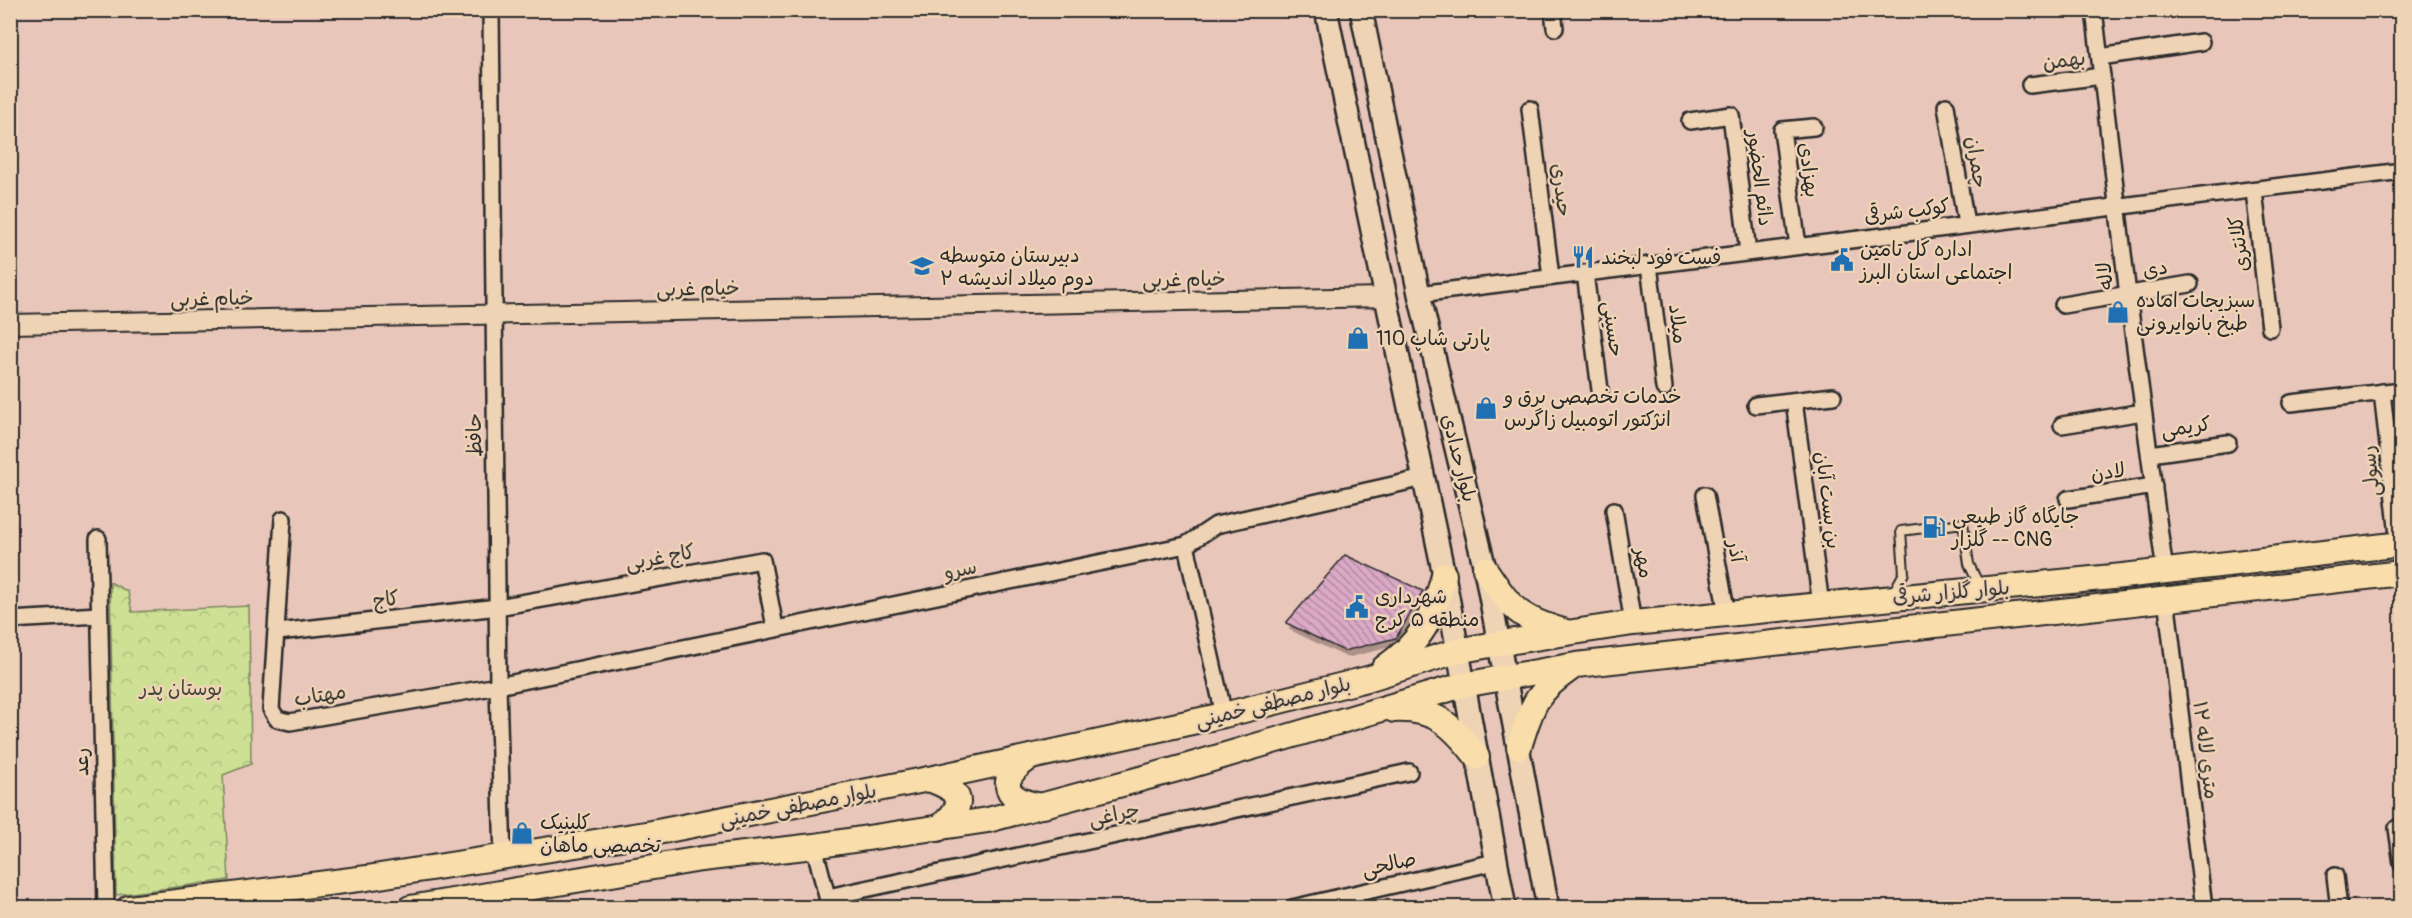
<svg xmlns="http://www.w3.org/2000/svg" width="2412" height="918" font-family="Pangolin,'Playpen Sans Arabic',sans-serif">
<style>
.park{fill:url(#park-crowns);stroke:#7c8660;stroke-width:1.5}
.building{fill:url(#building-back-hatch);stroke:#2b2b2b;stroke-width:1.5;filter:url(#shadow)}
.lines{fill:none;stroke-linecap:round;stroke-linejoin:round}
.service-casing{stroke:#2b2b2b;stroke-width:12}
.minor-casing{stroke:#2b2b2b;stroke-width:20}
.tertiary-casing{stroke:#2b2b2b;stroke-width:22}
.secondary-casing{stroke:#2b2b2b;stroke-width:26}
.primary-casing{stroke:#2b2b2b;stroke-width:28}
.service{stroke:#efd3b5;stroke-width:8}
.minor{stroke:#efd3b5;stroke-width:15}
.tertiary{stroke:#efd3b5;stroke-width:18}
.secondary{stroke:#efd3b5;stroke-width:21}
.primary{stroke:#f9deab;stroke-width:24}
.labels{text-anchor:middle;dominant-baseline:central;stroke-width:5;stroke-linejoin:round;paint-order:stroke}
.street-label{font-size:20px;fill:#2b2b2b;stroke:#efd3b5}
.poi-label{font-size:20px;fill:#2b2b2b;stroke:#efd3b5;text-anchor:start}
.park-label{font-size:20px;fill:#43463b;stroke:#efd3b5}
</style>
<defs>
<pattern id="park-crowns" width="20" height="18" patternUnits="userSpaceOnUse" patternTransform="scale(1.5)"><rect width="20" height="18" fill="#cee094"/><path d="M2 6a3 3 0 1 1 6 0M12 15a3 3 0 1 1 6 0" fill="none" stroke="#b1c080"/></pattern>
<pattern id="building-back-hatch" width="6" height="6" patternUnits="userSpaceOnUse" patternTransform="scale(1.5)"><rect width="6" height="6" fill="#dba9c6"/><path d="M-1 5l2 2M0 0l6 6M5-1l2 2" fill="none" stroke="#b28aa1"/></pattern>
<filter id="shadow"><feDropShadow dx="3.5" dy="6" stdDeviation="0" flood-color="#0004"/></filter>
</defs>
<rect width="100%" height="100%" fill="#e9c6ba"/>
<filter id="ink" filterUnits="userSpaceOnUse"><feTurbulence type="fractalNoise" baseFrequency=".0167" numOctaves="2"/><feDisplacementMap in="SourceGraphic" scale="12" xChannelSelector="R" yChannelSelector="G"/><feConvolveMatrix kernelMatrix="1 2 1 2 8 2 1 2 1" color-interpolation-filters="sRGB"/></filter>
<g filter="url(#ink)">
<path class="park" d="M110,582L128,592L132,612L249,606L251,764L223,775L229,880L116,895Z"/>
<path class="building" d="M1345,555L1423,591L1396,638L1344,651L1286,623Z"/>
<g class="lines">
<g class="service-casing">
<path id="service" d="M1893,593L1904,573L1901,531L1963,523L1969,564L1979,585"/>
</g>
<g class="minor-casing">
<g id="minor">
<path d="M491,10L498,686L503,859"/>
<path d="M1553,10L1555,28"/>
<path d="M2094,10L2128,295L2165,572"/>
<path d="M2100,57L2201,42"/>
<path d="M2030,85L2102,76"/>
<path d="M1946,106L1966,224"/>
<path d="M1530,109L1551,277"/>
<path d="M1690,121L1731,115L1748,252"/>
<path d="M2254,191L2270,328"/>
<path d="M1798,246L1782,130L1814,127"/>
<path d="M1649,265L1664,388"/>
<path d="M1585,273L1600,390"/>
<path d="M1419,294L2402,171"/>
<path d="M2063,305L2190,284"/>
<path d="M2382,392L2399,544"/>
<path d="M1794,401L1821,605"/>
<path d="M2291,403L2402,390"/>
<path d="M1756,405L1833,396"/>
<path d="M2062,425L2143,412"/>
<path d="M2150,454L2228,443"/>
<path d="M1705,495L1727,614"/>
<path d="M2068,499L2154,486"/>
<path d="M1614,510L1633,623"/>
<path d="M283,519L271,709L277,719L290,722L498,686L1186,545L1216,525L1424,478"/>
<path d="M98,539L106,908"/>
<path d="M1186,545L1224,715"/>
<path d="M2166,598L2204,908"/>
<path d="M10,620L99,615"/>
<path d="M278,632L498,607L762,560L775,627"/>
<path d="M2397,828L2402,864"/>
<path d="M814,846L830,908"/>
<path d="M2335,876L2339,908"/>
<path d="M828,897L1409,772"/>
<path d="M1292,908L1495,862"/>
</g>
</g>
<g class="tertiary-casing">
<path id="tertiary" d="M10,324L1386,297"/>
</g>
<g class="secondary-casing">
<g id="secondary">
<path d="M1326,10L1444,575L1505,908"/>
<path d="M1361,10L1419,294L1485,569L1548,908"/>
</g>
</g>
<g class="primary-casing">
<g id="primary">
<path d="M1485,569C1511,608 1517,618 1563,631"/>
<path d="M1384,668C1421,642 1433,619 1444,575"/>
<path d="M1394,710C1436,708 1453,726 1477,757"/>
<path d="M1519,747C1532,706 1534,694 1570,669"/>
<path d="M1031,757C993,780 1005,802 1044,806"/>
<path d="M929,779C965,792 967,804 938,829"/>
<path d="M129,908L367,878L652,833L929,779L1224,715L1367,679L1457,651L1501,643L1633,623L2123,576L2402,544"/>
<path d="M410,908L701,859L814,846L988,820L1185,767L1463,685L1576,665L2402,573"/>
</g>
</g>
<use href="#service" class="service"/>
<use href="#minor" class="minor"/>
<use href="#tertiary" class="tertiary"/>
<use href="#secondary" class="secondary"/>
<use href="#primary" class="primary"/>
</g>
</g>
<defs>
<g id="restaurant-bare" transform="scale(1.8)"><path d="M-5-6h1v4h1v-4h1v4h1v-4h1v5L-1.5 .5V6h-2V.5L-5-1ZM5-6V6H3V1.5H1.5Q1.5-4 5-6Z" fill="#1f6fb2" stroke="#efd3b5" stroke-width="2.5" paint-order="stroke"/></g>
<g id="civic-bare" transform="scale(1.8)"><path d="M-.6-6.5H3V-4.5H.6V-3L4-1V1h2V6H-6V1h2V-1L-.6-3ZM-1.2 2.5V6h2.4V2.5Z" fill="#1f6fb2" stroke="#efd3b5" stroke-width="2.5" paint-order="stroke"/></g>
<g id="school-bare" transform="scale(1.8)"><path d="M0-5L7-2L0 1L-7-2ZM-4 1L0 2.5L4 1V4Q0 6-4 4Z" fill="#1f6fb2" stroke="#efd3b5" stroke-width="2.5" paint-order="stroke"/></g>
<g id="shop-bare" transform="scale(1.8)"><path d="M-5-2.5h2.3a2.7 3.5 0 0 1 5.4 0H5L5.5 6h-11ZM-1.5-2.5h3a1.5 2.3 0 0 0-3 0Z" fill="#1f6fb2" stroke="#efd3b5" stroke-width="2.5" paint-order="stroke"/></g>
<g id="fuel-bare" transform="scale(1.8)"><path d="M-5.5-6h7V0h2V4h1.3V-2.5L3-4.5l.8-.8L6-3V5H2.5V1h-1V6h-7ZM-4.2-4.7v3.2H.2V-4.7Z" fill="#1f6fb2" stroke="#efd3b5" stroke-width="2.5" paint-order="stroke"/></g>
</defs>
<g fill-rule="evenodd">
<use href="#restaurant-bare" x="1583" y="257"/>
<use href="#civic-bare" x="1842" y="260"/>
<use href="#school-bare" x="922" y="266"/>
<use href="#shop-bare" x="2118" y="312"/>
<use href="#shop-bare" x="1358" y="338"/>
<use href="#shop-bare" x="1486" y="408"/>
<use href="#fuel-bare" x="1934" y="527"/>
<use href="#civic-bare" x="1357" y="607"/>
<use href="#shop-bare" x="522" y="833"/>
</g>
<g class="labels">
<g class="street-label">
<text transform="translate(2064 60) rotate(-7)">بهمن</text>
<text transform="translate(1977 162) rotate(81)">چمران</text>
<text transform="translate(1809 170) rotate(83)">بهزادی</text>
<text transform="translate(1760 178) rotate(83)">دائم الحضور</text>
<text transform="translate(1562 190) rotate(83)">حیدری</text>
<text transform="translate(1907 211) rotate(-7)">کوکب شرقی</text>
<text transform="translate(2239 244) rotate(-97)">کلانتری</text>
<text transform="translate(2155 269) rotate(-11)">دی</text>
<text transform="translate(2105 276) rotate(-96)">لاله</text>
<text transform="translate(1184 279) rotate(-1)">خیام غربی</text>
<text transform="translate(698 288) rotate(-1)">خیام غربی</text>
<text transform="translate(212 298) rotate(-1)">خیام غربی</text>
<text transform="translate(1678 324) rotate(83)">میلاد</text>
<text transform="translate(1613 329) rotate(82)">حسینی</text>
<text transform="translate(2186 427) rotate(-8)">کریمی</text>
<text transform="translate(474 435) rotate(-91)">حافظ</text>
<text transform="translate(1459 458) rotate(76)">بلوار حدادی</text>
<text transform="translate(2370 471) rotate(-96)">رسولی</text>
<text transform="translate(2108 472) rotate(-8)">لادن</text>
<text transform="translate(1828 500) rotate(83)">بن بست آبان</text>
<text transform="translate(1736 551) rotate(80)">آذر</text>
<text transform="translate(660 557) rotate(-10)">کاج غربی</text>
<text transform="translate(1644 563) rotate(80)">مهر</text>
<text transform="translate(960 569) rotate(-11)">سرو</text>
<text transform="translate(1951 592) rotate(-5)">بلوار گلزار شرقی</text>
<text transform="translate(386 599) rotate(-7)">کاج</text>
<text transform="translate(320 695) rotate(-9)">مهتاب</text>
<text transform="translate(1273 702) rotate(-14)">بلوار مصطفی خمینی</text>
<text transform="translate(2206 750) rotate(83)">۱۲ متری لاله</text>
<text transform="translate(81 762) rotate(-91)">رعد</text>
<text transform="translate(798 805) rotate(-11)">بلوار مصطفی خمینی</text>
<text transform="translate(1114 814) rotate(-12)">چراغی</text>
<text transform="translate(1389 864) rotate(-13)">صالحی</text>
</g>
<g class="poi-label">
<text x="1860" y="249">اداره کل تامین<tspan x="1860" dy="23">اجتماعی استان البرز</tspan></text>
<text x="940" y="255">دبیرستان متوسطه<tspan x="940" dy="23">دوم میلاد اندیشه ۲</tspan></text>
<text x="1601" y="257">فست فود لبخند</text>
<text x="2136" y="300">سبزیجات اماده<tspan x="2136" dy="23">طبخ بانوایرونی</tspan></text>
<text x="1376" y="338">پارتی شاپ 110</text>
<text x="1504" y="396">خدمات تخصصی برق و<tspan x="1504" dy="23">انژکتور اتومبیل زاگرس</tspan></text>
<text x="1952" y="516">جایگاه گاز طبیعی<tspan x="1952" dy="23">گلزار -- CNG</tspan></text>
<text x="1375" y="596">شهرداری<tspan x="1375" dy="23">منطقه ۵ کرج</tspan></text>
<text x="540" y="822">کلینیک<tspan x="540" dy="23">تخصصی ماهان</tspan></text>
</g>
<g class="park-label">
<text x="181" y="688">بوستان پدر</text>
</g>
</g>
<rect width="2412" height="918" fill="none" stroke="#efd3b5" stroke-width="36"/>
<rect x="18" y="18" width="2376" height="882" fill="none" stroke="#2b2b2b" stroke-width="2" filter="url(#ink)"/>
</svg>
